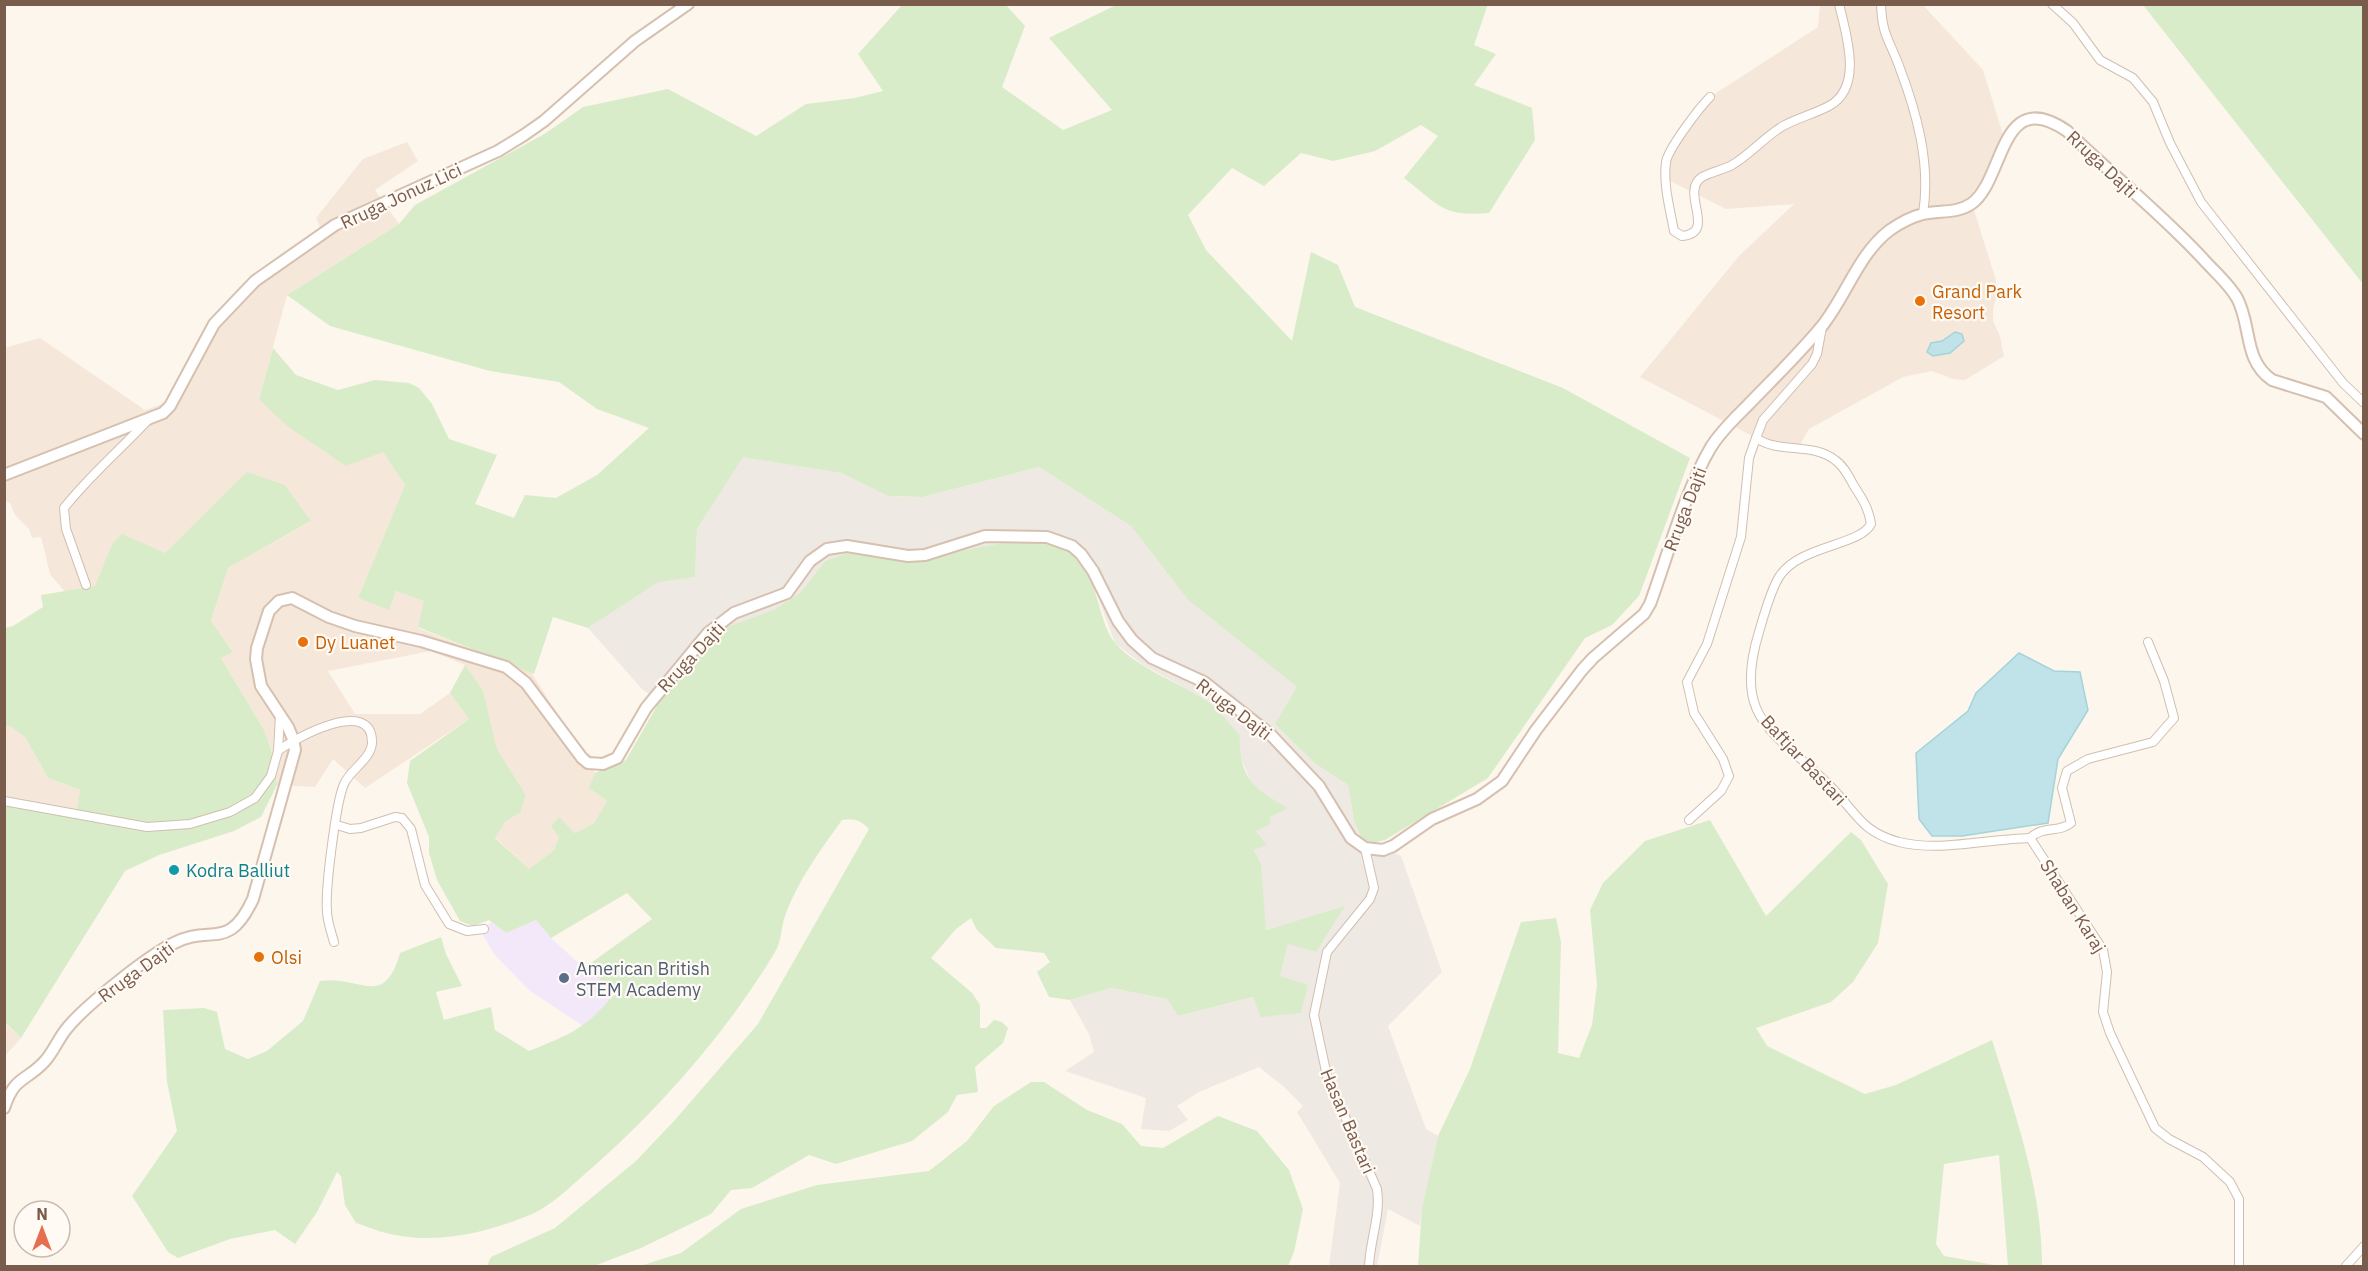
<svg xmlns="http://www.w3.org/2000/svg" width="2368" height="1271" font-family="'IBM Plex Sans',sans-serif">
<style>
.residential{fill:#f5e8da}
.industrial{fill:#efe9e4}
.education{fill:#f3e8fa}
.green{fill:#d8ecc9}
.water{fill:#bfe3e8;stroke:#a5d3da;stroke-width:1.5}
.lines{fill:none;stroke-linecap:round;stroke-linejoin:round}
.street-casing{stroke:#d1beb0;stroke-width:10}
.secondary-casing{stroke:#d6c0b0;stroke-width:14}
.street{stroke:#fff;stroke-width:8}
.secondary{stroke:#fff;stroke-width:10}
.food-dot{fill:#e8710a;stroke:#fffaf3;stroke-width:2}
.culture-dot{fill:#0f9aa8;stroke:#fffaf3;stroke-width:2}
.service-dot{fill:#5c6f8a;stroke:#fffaf3;stroke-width:2}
.labels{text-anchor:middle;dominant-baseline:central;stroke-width:4.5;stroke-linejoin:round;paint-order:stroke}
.street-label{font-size:18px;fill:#7a5c4d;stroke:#fffaf3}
.food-label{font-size:18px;fill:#c56008;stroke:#fffaf3;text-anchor:start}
.culture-label{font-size:18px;fill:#0d838f;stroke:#fffaf3;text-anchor:start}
.service-label{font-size:18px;fill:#4e5e75;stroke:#fffaf3;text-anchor:start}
</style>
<rect width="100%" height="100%" fill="#fdf6ec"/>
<g class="residential">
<path d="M1820,5H1923L1983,70L2005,141L1972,204L1995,277L1998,292L1993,309V321L2000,336L2004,356L1965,380L1953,379L1932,371L1903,377L1809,429L1797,450L1756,438L1640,377L1739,256L1794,204L1726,209L1666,179V159L1710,97L1818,27Z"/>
<path d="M407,142L418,161L375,190L399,224L287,295L259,399L383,452L405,485L358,598L389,609L396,591L425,601L418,628L531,672L595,773L590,788L607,801L594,823L575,833L559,818V837L554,850L529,869L495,837L505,822L521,812L526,795L497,749L483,690L465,665L431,651L328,671L355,714H420L450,693L469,719L365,788L333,759L315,787L277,785L271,749L264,730L221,658L233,651L211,622L228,568L310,522L165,553L112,544L95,587L65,592L50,574L41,537L32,538L29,529L15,515L10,503L5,501L4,348L40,338L145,410L166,403L187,367L195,347L221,309L245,283L321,230L316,218L363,159Z"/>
<path d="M5,726H10L25,737L48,778L80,790L76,815L5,804Z"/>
<path d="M4,1022L21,1038L5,1056H4Z"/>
</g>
<path class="industrial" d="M743,456L841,473L888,496L907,497H922L1039,467L1131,526L1188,600L1297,687L1317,765L1348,785L1354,821L1362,839L1401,856L1442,972L1388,1026L1426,1129L1438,1136L1422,1208L1420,1226L1388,1209L1377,1266H1329L1340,1183L1297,1112L1303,1106L1284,1087L1259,1067L1199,1092L1177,1106L1188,1120L1169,1131L1141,1129L1146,1098L1065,1071L1094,1052L1089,1034L1070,1000L1109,988L1167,999L1178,1016L1254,997L1280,976L1288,944L1345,907L1265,930L1261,864L1254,850L1266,845L1256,830L1271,824L1270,817L1287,808L1260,793L1251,781L1239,754L1240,735L1204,698L1143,665L1115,643L1090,576L1063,549L1042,544L1006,542L919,559L897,560L847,553L825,561L800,593L775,609L727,628L670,683L660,701L642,689L588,628L658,581L695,577L697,529Z"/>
<path class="education" d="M536,920L551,938L584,968L618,991L595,1018L583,1026L530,991L494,954L482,933L491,922L506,933Z"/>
<g class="green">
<path d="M1005,4L1025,26L1002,87L1063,130L1112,110L1049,38L1116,5L1488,4L1474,45L1496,54L1474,85L1532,108L1535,140L1489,213C1442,217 1439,205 1404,178L1438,136L1421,125L1375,151L1333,161L1301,153L1264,186L1232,168L1188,215L1206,250L1292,341L1311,252L1338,265L1355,307L1563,388L1690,458L1639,596L1612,625L1585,638L1488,778L1385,840L1373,843L1362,839L1354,821L1348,785L1317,765L1275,724L1297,687L1188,600L1131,526L1039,467L922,497L888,496L841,473L743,457L697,529L695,577L658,582L588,628L553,617L534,674L418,627L424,601L396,591L389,610L358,598L405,485L383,452L346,466L287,426L259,399L273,348L296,375L338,390L375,380L409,383L419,388L432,404L449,439L497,455L475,504L514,518L525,495L556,498L597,475L649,428L597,409L559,382L490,371L330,326L287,295L399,224L415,205L546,133L583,107L668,89L756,136L806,104L855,98L883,91L858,54L902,5Z"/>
<path d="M2143,5H2363V284Z"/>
<path d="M247,472L285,485L311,521L228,568L211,621L233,652L221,658L264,730L271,749L277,785L261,817L234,831L159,855L125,871L21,1038L5,1022L4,801L76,814L80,790L48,778L25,737L10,726H5V628L13,626L43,607L41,595L95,586L112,544L122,534L165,553Z"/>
<path d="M1006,542C1027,543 1061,541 1077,557C1099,580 1098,624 1116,644C1138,668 1173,680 1201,697C1216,705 1228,723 1240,735C1238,776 1254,790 1288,808L1270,817L1271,824L1256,831L1267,845L1254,850L1261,864L1266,930L1345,906L1316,952L1288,944L1280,976L1308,985L1301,1013L1261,1017L1253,997L1178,1016L1167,999L1110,988L1070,1000L1049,997L1037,972L1050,962L1044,953L996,948L977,930L971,918L956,929L931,958L972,993L980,1005V1028H986L994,1020L1002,1022L1008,1028L1003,1043L975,1067L978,1092L957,1095L948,1112L912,1141L836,1164L809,1155L752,1188L731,1190L711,1214L641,1248L594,1266H487L491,1257L555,1228L636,1161L674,1121L758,1024L869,829C860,820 855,818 842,820C821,849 799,879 786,913C781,925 782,941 775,952C728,1031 656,1113 586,1173C570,1187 552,1205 532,1214C490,1232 441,1244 395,1235C382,1233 368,1227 356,1223L345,1205L341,1176L337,1172L317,1212L295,1244L275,1230L230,1239L178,1258L168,1252L132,1196L177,1131L167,1082L163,1010L204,1008L217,1012L225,1049L248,1059L267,1051L303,1021L320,981C360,975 384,1010 400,953L441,937L446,954L462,986L436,992L444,1020L491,1007L495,1030L529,1051C574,1033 586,1028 617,991L584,968L652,919L627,893L551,938L536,920L506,933L489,920L473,926L460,921L437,880L429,853V837L407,783L410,761L469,719L450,693L465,665L483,690L497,749L526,795L521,812L505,822L495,838L529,869L554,850L559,837L551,826L559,817L575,833L594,823L607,801L589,788L595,773L626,760L670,683L690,659L727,627L775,609L800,593L825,561L847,553L897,560L919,559Z"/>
<path d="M1710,820L1766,916L1851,832L1861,840L1888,884L1878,943L1853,982L1831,1002L1756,1028L1767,1046L1865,1094L1896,1085L1992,1040C2015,1114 2042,1188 2042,1266H2008L1999,1155L1944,1164L1936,1244L1944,1256L2000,1266H1418L1422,1208L1438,1136L1470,1069L1521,922L1556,918L1561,942L1558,1053L1579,1058L1592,1025L1597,985L1590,910L1603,883L1645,841Z"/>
<path d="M1031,1082H1044L1087,1110L1122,1124L1141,1146L1163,1148L1218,1116L1257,1131L1289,1170L1303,1209L1294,1252L1288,1266H640L681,1253L741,1209L817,1185L929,1171L967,1141L994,1106Z"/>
</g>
<g class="water">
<path d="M1955,332L1962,334L1964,341L1950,353L1933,356L1927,352L1931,343L1942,341Z"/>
<path d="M2019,653L2054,671L2080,672L2088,710L2058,759L2048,823L1962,836H1932L1919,819L1916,753L1968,711L1976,693Z"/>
</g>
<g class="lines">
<g class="street-casing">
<g id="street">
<path d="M1881,4C1882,35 1889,39 1899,66C1917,113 1931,164 1923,214"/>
<path d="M2052,4L2073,23L2100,60L2133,78L2153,102L2170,143L2201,202L2343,383L2364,403"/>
<path d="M1710,97C1699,108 1668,149 1666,162C1663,185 1670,209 1674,231L1682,236C1718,233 1679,192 1702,177C1711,172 1723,170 1732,165C1751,154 1764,137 1783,126C1797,118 1814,114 1829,106C1864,87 1846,34 1839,4"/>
<path d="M1822,327L1817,354L1812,364L1763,420L1756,438C1779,454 1813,442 1835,460C1844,466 1849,477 1854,486C1862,498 1869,509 1871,524C1860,546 1799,545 1779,577C1770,592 1764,615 1759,632C1731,723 1778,732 1833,789C1857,814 1862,832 1899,842C1940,852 1987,839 2030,838"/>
<path d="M86,585L66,529L64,508C89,476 120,450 148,420"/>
<path d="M278,751C293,739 373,695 372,743C371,759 350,770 344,784C336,802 325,890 327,911C327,921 331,931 334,942"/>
<path d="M4,801L147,827L190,824L230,812L255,798L271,776L278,751L280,716"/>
<path d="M1689,820L1721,791L1729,776L1723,759L1694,713L1687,682L1707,644L1741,537L1749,458L1756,438"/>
<path d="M337,825L350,829L361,828L395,817L402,818L411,829L425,885L449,924L467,931L484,929"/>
<path d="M2030,838L2103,950L2107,972L2103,1012L2110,1033L2155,1128L2169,1139L2203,1157L2230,1182L2239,1199V1266"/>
<path d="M2030,838C2044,825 2059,833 2071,823L2062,788L2067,771L2088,759L2153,742L2174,718L2164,681L2148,642"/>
<path d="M1365,848L1374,888L1370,899L1327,952L1314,1015L1327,1076L1377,1189C1381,1215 1370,1240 1369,1266"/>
<path d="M2346,1266L2364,1246"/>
</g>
</g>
<g class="secondary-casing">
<g id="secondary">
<path d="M4,475L163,413L170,406L214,324L255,281L335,225L498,151L524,135L544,121L635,41L688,4"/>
<path d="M4,1108C15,1075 26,1082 45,1061C54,1051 59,1037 68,1027C87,1004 146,958 172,944C211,923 228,953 253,899L295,750L293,739L288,727L261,686L256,659L257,648L269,611L279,601L292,598L329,617L355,626L421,641L506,667L526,683L582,758L588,763L603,764L617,758L646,708L708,633L734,613L787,593L810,561L827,549L847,546L908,556L925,555L985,536L1047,537L1072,546L1081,554L1093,571L1118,621L1132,640L1152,658L1204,682L1271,735L1319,786L1351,838L1365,848L1383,850L1393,846L1432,819L1477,799L1502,781L1536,730L1582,670L1593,658L1644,614L1650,604C1668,555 1685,491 1711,447C1721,431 1734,419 1747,406C1772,380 1799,354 1822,326C1846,296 1859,253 1890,230C1900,223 1911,217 1923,214C1939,210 1956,214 1971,204C2005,181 1999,84 2067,131C2112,175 2162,214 2204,260C2215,272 2229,284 2237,298C2252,326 2243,360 2272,380L2326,397L2364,434"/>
</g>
</g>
<use href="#street" class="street"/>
<use href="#secondary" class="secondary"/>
</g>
<g class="food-dot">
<circle cx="1920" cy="301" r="6"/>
<circle cx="303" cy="642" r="6"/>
<circle cx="259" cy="957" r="6"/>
</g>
<circle class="culture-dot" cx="174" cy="870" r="6"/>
<circle class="service-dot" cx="564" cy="978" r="6"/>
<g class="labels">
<g class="street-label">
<text transform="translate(2102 164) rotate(43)">Rruga Dajti</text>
<text transform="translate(401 196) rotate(-25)">Rruga Jonuz Lici</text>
<text transform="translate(1685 509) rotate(-69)">Rruga Dajti</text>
<text transform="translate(691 657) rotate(-47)">Rruga Dajti</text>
<text transform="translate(1234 709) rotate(37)">Rruga Dajti</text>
<text transform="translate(1804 760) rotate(47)">Baftjar Bastari</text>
<text transform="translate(2073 906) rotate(58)">Shaban Karaj</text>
<text transform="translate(136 972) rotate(-36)">Rruga Dajti</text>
<text transform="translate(1348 1121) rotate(67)">Hasan Bastari</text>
</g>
<g class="food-label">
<text x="1932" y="291">Grand Park<tspan x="1932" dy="21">Resort</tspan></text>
<text x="315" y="642">Dy Luanet</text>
<text x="271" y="957">Olsi</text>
</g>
<g class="culture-label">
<text x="186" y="870">Kodra Balliut</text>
</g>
<g class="service-label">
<text x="576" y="968">American British<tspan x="576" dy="21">STEM Academy</tspan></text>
</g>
</g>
<rect width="2368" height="1271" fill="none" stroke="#7a5c4d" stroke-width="12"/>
<g transform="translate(42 1229)"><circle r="28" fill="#fffaf3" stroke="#cabbb1" stroke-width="1.5"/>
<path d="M0-4.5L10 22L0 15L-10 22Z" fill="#e76f51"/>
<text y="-9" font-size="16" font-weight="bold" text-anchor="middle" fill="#7a5c4d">N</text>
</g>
</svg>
